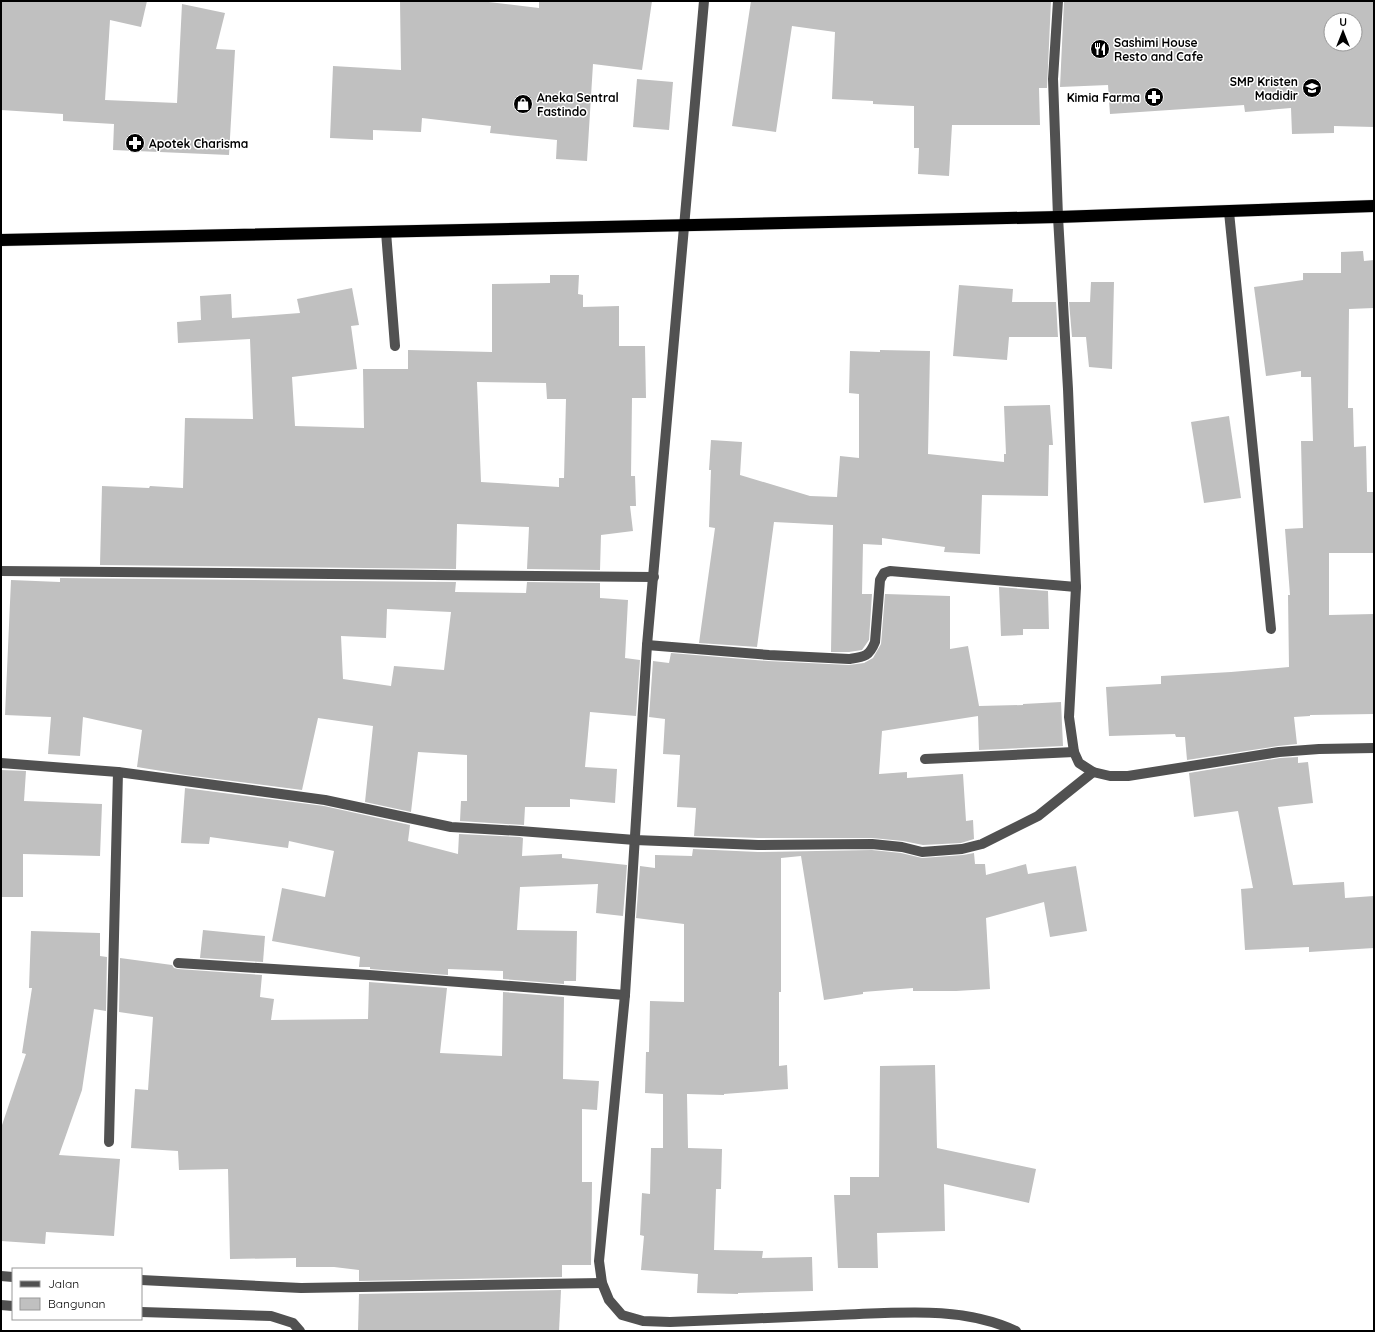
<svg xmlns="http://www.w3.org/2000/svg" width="1375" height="1332" font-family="Quicksand,sans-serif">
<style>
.building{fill:#c0c0c0;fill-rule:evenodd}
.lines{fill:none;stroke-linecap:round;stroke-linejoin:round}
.highway-casing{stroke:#dbdbdb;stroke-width:13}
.minor{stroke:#515151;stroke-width:10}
.highway{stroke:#000;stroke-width:12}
.labels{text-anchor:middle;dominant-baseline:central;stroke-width:3;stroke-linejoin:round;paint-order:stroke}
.poi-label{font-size:12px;font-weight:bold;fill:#000;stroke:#fff;text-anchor:start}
</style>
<rect width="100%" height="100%" fill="#fff"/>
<g class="building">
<path d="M1,1L70,2V1H147L141,27L110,20L105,100L177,103L182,4L225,13L216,49L235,50L229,155L113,150L114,124L63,121V114L1,110Z"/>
<path d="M400,1H480L539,8V1H652L642,70L593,64L587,161L556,159L557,140L490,133L491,126L422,118L421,132L373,130V140L330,138L333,66L401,70Z"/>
<path d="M751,1H1051L1047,88H1039L1040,125H952L949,176L918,174L919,148H914V106L873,104V101L832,99L835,32L792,26L776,132L732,126Z"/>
<path d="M1064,1H1374V127L1334,126V133L1292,134L1291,108L1245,112L1244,105L1110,114L1108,85L1060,87ZM1331,20H1355V44H1331Z"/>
<path d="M637,79L673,82L669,130L633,127Z"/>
<path d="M1363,251L1364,261L1374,260V308L1349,309L1348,408H1353L1354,447L1366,446L1367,492H1374V553H1329V615L1374,614V714L1310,715V716L1294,717L1297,744L1278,746L1187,760L1185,737H1176L1175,734L1109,736L1106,687L1161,684V676L1231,672L1289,667L1288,595H1290L1285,529L1303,528L1301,441H1313L1311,377H1301V371L1266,376L1254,287L1303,280V273H1341V252Z"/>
<path d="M550,275H579L578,294L583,295V307L619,306V346H645L646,398H632L631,476H635L636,506H630L633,531L601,535L600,570L527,569L529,527L457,524L456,569L100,565L102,486L149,488L150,486L183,488L185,418L253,419L250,339L178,343L177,322L201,320L200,296L231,294L232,318L300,313L297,299L352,288L359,325L351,326L357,369L292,377L295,426L364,428L363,369H408V350L492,352V284L550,283ZM477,382L546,383L547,399H566L564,478H559V487L481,482Z"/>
<path d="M1091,282H1114L1112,369L1089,367L1086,337H1072L1069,302H1090Z"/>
<path d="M959,285L1013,289L1012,302H1056L1058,337H1009L1007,360L953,356Z"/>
<path d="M880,350L930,351L928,454L1004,462V454H1006L1004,406L1050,405L1053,445H1049L1048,496L982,495L980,554L944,552L945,547L882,538V545L863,544L862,594H872L869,640L862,650L849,652H831L833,525L774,522L757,647L699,643L715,528L709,527L711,470H709L711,440L742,442L740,475L810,496L837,497L840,456L859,458V394L849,393L850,351L880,352Z"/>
<path d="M1229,416L1241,498L1204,503L1191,422Z"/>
<path d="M60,578L456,582L455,592L526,593L527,582L600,583V598L628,600L625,658L640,660L636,716L590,712L585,767L617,769L615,803L570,799V807H525L524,825L460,821L461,801H467V755L418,752L411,812L365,802L373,726L318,718L302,790L186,775L137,767L142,730L83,717L80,756L48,754L51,717L5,715L11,580L60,582ZM387,609L451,612L444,670L394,666L391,686L343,679L341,636L386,638Z"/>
<path d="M999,587L1048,591L1049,629H1023V635L1001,636Z"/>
<path d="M885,594L950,596V649L968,646L979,706L1023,705V704L1061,702L1063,746L979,750L978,716L882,731L879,774L907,772V778L963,774L966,821L973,820L974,839L961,843L923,845L903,841L872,838H758L694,836L696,808L677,807L680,755L663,754L665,719L649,717L653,661L669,663L671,653L768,661L849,665L864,663L873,658L881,644Z"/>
<path d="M1298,757V763L1308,762L1313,803L1278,807L1293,885L1344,882L1345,898L1374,896V948L1309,952V947L1245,950L1241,889L1253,888L1238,811L1194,817L1189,773L1280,758Z"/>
<path d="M1,770L26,771L24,801L102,804L100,856L23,854V897H1Z"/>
<path d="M185,788L324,806L410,825L408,841L458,854L459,834L520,837L523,838L522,856L562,854V858L627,865L623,916L596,913L598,884L520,887L517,930L577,931L576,981H564V984L503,979V971L448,969V975L370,969V967H359L360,957L272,941L282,888L325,897L334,851L289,841L288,848L210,837L209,844L181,843Z"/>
<path d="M693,849L758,852L872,850L901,853L922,858L963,855L974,853L975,864H985L986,875L1026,864L1028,874L1076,866L1087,931L1050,937L1044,902L986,918L990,989L956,991H913V988L863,992V994L824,1000L801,856L781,858V992H779V1066L787,1065L788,1089L724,1094V1095L687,1094L688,1148L722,1149L721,1189H716L714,1250L763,1251L762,1258L812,1257L813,1291L738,1293V1294L697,1293L698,1274L641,1270L644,1236L640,1235L642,1193L650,1194L651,1148H663V1094L645,1093L646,1052H649L650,1001L684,1002V924L636,918L640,866L655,868V855L692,856Z"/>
<path d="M203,930L265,936L263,962L200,958Z"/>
<path d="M31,931L100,933V956L107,957L106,1011L94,1009L82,1090L59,1155L120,1159L114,1236L46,1232L45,1244L1,1241V1128L26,1054L22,1053L32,988H29Z"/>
<path d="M120,958L172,965L174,968L178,969L262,975L260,997L274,999L271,1020L368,1019L369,982L447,988L440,1053L502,1056L503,992L564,997L563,1079L599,1081L597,1110L582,1109V1182H592L591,1265H562V1277L359,1281V1270L334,1267H296V1258L230,1259L228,1169L179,1170L178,1151L131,1148L135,1089L148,1090L153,1017L119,1012Z"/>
<path d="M935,1065L937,1148L1036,1169L1029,1203L944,1184L945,1231L877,1233L878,1268H838L834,1195H850V1177H879L880,1066Z"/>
<path d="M561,1290L559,1331H358L359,1294Z"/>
</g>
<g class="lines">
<g class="highway-casing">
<path id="highway" d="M1,240L1058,217L1374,206"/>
</g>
<g class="minor">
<path d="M704,1L647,645L625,995L599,1261L602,1283L609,1300L622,1315L643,1321L670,1322C726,1320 781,1317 837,1315C896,1313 961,1305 1016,1331"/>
<path d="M1058,1L1053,79L1058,217L1068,389L1076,587L1069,717L1074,752L1079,763L1093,772L1110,776H1128L1279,752L1319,749L1374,748"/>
<path d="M1229,212L1271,629"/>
<path d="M386,232L395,346"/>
<path d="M1,571L654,577"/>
<path d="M647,645L769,655L849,659C864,657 869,657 875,642L880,580L884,573L890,571L1076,587"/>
<path d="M925,759L1074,752"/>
<path d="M1,763L118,772L325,800L451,827L520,831L635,840L758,845L872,844L902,847L922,852L962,849L982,844L1038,816L1093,772"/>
<path d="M178,963L369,975L625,995"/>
<path d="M109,1142L118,772"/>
<path d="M1,1276L13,1277"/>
<path d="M141,1280L301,1288L602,1283"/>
<path d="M1,1305L13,1306"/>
<path d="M141,1312L271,1316L293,1323L300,1331"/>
</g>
<use href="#highway" class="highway"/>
</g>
<defs>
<g id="restaurant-disc" transform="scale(1)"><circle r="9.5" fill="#000" stroke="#fff"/><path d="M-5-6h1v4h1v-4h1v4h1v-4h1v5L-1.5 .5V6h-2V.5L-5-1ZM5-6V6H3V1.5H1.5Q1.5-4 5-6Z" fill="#fff"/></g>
<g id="school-disc" transform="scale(1)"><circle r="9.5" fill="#000" stroke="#fff"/><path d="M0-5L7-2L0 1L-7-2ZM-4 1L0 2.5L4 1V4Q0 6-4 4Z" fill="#fff"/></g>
<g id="pharmacy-disc" transform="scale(1)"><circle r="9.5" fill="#000" stroke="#fff"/><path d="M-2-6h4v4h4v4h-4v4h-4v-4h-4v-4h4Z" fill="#fff"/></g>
<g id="shop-disc" transform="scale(1)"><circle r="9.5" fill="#000" stroke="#fff"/><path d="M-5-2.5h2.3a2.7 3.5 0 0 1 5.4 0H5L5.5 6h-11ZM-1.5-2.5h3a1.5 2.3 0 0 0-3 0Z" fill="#fff"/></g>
</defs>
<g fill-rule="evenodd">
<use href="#restaurant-disc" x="1100" y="49"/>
<use href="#school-disc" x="1312" y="88"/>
<use href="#pharmacy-disc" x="1154" y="97"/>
<use href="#shop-disc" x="523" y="104"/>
<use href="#pharmacy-disc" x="135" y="143"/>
</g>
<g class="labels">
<g class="poi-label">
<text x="1114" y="42">Sashimi House<tspan x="1114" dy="14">Resto and Cafe</tspan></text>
<text x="1298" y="81" text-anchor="end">SMP Kristen<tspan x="1298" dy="14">Madidir</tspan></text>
<text x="537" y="97">Aneka Sentral<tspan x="537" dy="14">Fastindo</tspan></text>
<text x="1140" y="97" text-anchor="end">Kimia Farma</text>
<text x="149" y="143">Apotek Charisma</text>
</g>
</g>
<rect width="1375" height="1332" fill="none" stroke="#000000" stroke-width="4"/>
<rect x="12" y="1268" width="130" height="52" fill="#ffffff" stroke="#999999"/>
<rect x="20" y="1281" width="20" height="6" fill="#515151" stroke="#999999"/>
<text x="48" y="1288" font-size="12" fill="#000000">Jalan</text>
<rect x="20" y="1298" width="20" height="12" fill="#c0c0c0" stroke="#999999"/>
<text x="48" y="1308" font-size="12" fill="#000000">Bangunan</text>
<g transform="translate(1343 32)"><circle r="19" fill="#ffffff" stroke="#999999"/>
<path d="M0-3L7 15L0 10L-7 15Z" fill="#000000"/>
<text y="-6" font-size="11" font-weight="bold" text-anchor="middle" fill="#000000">U</text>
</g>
</svg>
